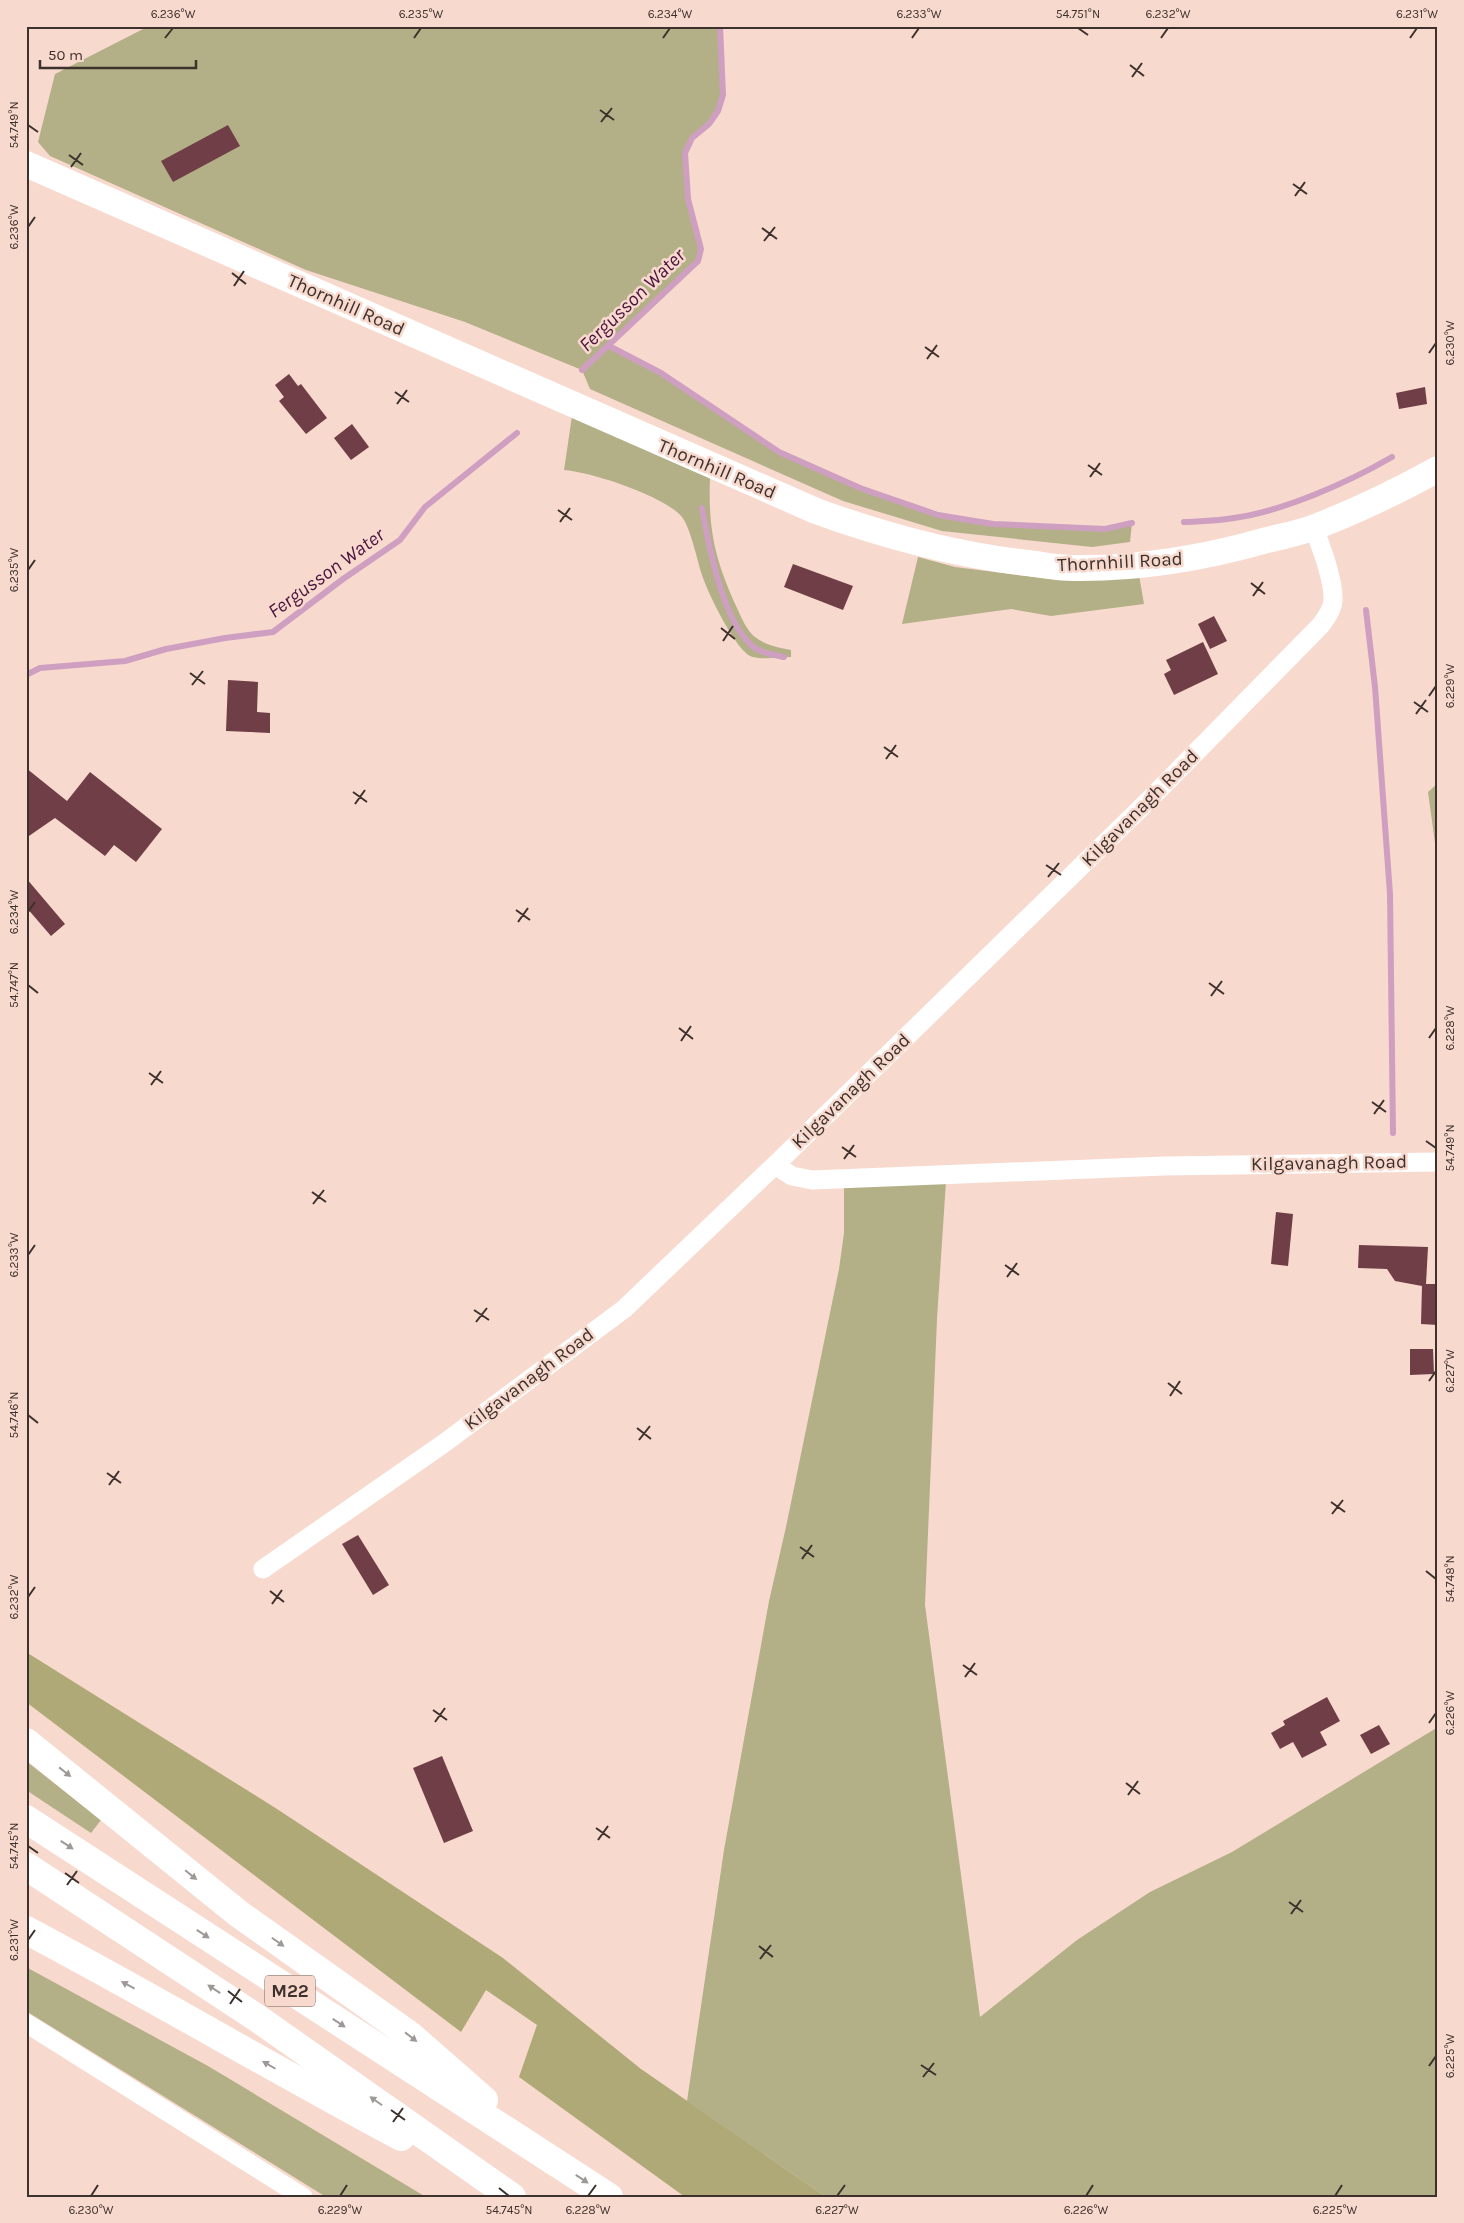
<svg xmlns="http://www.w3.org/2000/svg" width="1464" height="2223" font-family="Karla,sans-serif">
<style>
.green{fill:#b3b087}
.forest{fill:#aea976}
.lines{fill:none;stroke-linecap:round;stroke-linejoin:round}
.stream{stroke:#ce9fc0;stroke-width:6}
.building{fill:#703e47}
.street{stroke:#fff;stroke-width:19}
.secondary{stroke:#fff;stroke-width:26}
.highway{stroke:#fff;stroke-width:28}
.oneway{fill:#9e9896}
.ticks{fill:none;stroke:#3d312d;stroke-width:2}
.labels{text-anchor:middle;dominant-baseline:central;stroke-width:5;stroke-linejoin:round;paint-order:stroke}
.shield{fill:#f8d9ce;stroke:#75635d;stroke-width:1}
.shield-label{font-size:18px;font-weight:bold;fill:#3d312d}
.street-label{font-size:19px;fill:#3d312d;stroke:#f8d9ce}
.water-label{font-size:20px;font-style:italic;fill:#4a133e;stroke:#f8d9ce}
.neatline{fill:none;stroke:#3d312d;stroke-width:2}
.ticks-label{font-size:12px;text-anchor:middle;fill:#3d312d}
</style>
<rect width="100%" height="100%" fill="#f8d9ce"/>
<g class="green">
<path d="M149,26H720C725,56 729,99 709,123C702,132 686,138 685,152C683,163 686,190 688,201C693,221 703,241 698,261L609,346L661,373L779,452L860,488L938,515L993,524L1105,529L1132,523L1130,542L1092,547L942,531L843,501L590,389L582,370L465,322L306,270L50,156L38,142L55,74Z"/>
<path d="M572,416L710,478C708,530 715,560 737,608C741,617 747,631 755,637C765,645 778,648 791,650V657C779,657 765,660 753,657C737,654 707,591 702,575C697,560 691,529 682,517C665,496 591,472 564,470Z"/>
<path d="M918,557L955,567L1050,579L1139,575L1144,604L1051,616L1011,609L902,624Z"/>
<path d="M1438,783V865L1428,792Z"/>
<path d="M946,1181L937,1319L925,1605L980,2017L1077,1940L1150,1892L1232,1852L1438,1727V2197H826L687,2101L724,1850L769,1601L786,1527L839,1269L844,1233V1187Z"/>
<path d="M26,1761L101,1820L91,1833L26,1790Z"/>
<path d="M26,1967L208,2066L426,2197H326L26,2011Z"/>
</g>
<path class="forest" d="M26,1652L277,1809L503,1958L641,2069L826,2197H685L519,2077L537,2025L486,1990L461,2032L26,1702Z"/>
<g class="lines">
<g class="stream">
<path d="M609,346L661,373L779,452L860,488L938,515L993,524L1105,529L1132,523"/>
<path d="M582,370L698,261L701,249L688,199L685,153L692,138L709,124L718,111L723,95L720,26"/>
<path d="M702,508C709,547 722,618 751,645C760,653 773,655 784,657"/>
<path d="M1184,522C1201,521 1218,521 1234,518C1284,511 1349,482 1392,457"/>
<path d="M1366,610L1375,687L1390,894L1393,1133"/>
<path d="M26,675L40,668L125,661L166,649L225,638L273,632L343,579L400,540L425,507L517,433"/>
</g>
</g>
<g class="building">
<path d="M228,125L240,146L173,182L161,161Z"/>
<path d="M289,374L298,386L301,384L327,418L306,434L279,401L284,397L275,385Z"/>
<path d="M1425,387L1427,404L1399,409L1396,393Z"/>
<path d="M352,424L369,447L351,460L334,438Z"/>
<path d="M793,564L853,586L843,610L784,587Z"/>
<path d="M1214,616L1227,641L1210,649L1198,624Z"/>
<path d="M1203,642L1218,674L1174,695L1164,674L1171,670L1166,660Z"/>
<path d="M228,680L258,682L257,712L270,713V733L226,731Z"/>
<path d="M26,768L67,801L90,772L162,829L136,862L114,845L105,856L55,818L26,838Z"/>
<path d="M26,878L65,924L51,936L26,907Z"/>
<path d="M1276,1212L1293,1214L1288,1266L1271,1264Z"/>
<path d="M1359,1245L1428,1247L1426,1284H1438V1325L1421,1324L1422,1286L1395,1281L1387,1269L1358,1268Z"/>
<path d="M1410,1349H1433L1434,1374L1410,1375Z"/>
<path d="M358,1535L389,1585L373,1595L342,1544Z"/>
<path d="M1327,1697L1340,1721L1320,1732L1327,1745L1302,1758L1293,1742L1280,1749L1271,1733L1285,1725L1283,1721Z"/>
<path d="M1379,1725L1390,1744L1371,1754L1360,1735Z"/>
<path d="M442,1756L473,1831L444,1843L413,1768Z"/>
</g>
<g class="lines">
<g class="street">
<path d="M775,1165L792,1176L812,1180L1164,1166L1438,1162"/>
<path d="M263,1569L443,1444L624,1309L775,1165L1148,801L1321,625C1326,618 1332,610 1333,601C1334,580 1321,547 1314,528"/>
<path d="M26,2023L303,2197"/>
</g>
<path class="secondary" d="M26,164L816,511C885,536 954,555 1028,563C1043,565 1058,568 1073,568C1139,569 1204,558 1267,540C1283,536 1300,533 1315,527C1357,511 1398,491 1438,469"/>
<g class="highway">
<path d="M26,1742L239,1914L411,2036L484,2100"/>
<path d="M26,1819L609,2197"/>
<path d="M26,1866L257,2018L512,2197"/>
<path d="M26,1930C153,1997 275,2070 401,2137"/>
</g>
</g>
<defs><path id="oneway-solid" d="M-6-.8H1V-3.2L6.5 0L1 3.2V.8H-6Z" transform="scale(1.25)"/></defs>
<g class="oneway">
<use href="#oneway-solid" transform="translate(65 1772) rotate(38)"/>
<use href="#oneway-solid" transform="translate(67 1845) rotate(33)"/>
<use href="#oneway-solid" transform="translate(191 1875) rotate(39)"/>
<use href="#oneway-solid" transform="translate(203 1934) rotate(33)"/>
<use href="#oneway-solid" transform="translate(278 1942) rotate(35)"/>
<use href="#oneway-solid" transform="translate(128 1985) rotate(-152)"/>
<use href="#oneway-solid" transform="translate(214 1989) rotate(-147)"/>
<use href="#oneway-solid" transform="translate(339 2023) rotate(33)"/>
<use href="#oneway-solid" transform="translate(411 2037) rotate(38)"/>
<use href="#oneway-solid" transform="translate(269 2065) rotate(-150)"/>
<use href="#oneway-solid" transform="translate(376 2101) rotate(-145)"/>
<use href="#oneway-solid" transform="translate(582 2179) rotate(33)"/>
</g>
<path class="ticks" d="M1078,28L1088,35M165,38L173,28M414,38L421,28M663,38L670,28M912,38L919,28M1161,38L1168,28M1410,38L1417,28M1130,65L1144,76M1132,77L1142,63M600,110L614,120M601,122L612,108M28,125L38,132M69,155L83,165M71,167L81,153M1293,184L1307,194M1295,196L1305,182M28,227L35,217M762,228L777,239M764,241L775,227M232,273L246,284M234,286L244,271M925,347L939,357M1429,353L1436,343M927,359L937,345M395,392L409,402M397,404L407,390M1088,465L1102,475M1090,477L1100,463M558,510L572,520M560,522L570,508M28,570L35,560M1251,583L1265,594M1253,596L1263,582M721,628L735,639M723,641L733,626M190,673L205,684M192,685L203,671M1429,696L1436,686M1414,702L1428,712M1416,714L1426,700M884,747L898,757M886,759L896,745M353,792L367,802M355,804L365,790M1046,865L1061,875M1048,877L1059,863M516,910L530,920M28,912L35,902M518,922L528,908M1209,983L1224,994M28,985L38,993M1211,996L1222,981M679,1028L693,1039M1429,1038L1436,1028M681,1041L691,1026M149,1073L163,1083M151,1085L161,1071M1372,1102L1386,1112M1374,1114L1384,1100M1426,1141L1436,1148M842,1147L856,1157M844,1159L854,1145M312,1192L326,1202M313,1204L324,1190M28,1255L35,1245M1005,1265L1019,1275M1007,1277L1017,1263M474,1310L489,1320M476,1322L487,1308M1429,1381L1436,1371M1168,1383L1182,1394M1170,1396L1180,1381M28,1415L38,1423M637,1428L651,1439M639,1440L650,1426M107,1473L121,1483M109,1485L119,1471M1331,1502L1345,1512M1332,1514L1343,1500M800,1547L814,1557M802,1559L812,1545M1426,1571L1436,1579M270,1591L284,1602M28,1597L35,1587M272,1604L282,1590M963,1665L977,1675M965,1677L975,1663M433,1710L447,1720M435,1722L445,1708M1429,1723L1436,1713M1126,1783L1140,1794M1128,1795L1138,1781M596,1828L610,1838M598,1840L608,1826M28,1846L38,1853M65,1873L79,1883M67,1885L77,1871M1289,1902L1303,1912M1291,1914L1301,1900M28,1940L35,1930M759,1946L773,1957M760,1959L771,1945M228,1991L242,2002M230,2004L240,1989M921,2065L936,2075M1429,2066L1436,2056M923,2077L934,2063M391,2110L405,2120M393,2122L403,2108M499,2188L509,2196M91,2196L98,2185M340,2196L347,2185M588,2196L596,2185M837,2196L845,2185M1086,2196L1093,2185M1335,2196L1342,2185"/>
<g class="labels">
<rect class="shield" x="265" y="1975.5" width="50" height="31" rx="4"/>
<g class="shield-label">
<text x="290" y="1991">M22</text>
</g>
<g class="street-label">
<text transform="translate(346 305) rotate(24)">Thornhill Road</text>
<text transform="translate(717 469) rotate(23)">Thornhill Road</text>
<text transform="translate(1120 562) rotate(-3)">Thornhill Road</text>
<text transform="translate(1140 808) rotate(-45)">Kilgavanagh Road</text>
<text transform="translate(851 1091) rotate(-44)">Kilgavanagh Road</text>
<text transform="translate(1329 1163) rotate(-1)">Kilgavanagh Road</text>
<text transform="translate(529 1379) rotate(-37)">Kilgavanagh Road</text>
</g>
<g class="water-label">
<text transform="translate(632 300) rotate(-44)">Fergusson Water</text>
<text transform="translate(326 573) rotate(-36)">Fergusson Water</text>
</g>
</g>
<rect width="1464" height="2223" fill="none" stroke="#f8d9ce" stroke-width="55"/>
<path d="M40 60v8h156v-8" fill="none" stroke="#3d312d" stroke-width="2.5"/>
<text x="48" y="60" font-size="15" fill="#3d312d" stroke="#f8d9ce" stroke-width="4" paint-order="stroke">50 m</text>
<rect x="28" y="28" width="1408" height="2168" class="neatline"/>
<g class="ticks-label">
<text x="173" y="18">6.236°W</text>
<text x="421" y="18">6.235°W</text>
<text x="670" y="18">6.234°W</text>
<text x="919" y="18">6.233°W</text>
<text x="1078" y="18">54.751°N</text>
<text x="1168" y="18">6.232°W</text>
<text x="1417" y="18">6.231°W</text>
<text transform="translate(14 125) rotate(-90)" y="4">54.749°N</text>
<text transform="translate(14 227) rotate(-90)" y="4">6.236°W</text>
<text transform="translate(1450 343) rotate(-90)" y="4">6.230°W</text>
<text transform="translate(14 570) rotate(-90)" y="4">6.235°W</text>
<text transform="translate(1450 686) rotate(-90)" y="4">6.229°W</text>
<text transform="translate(14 912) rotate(-90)" y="4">6.234°W</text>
<text transform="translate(14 985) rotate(-90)" y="4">54.747°N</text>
<text transform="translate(1450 1028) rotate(-90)" y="4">6.228°W</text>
<text transform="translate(1450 1148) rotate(-90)" y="4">54.749°N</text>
<text transform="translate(14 1255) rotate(-90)" y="4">6.233°W</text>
<text transform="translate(1450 1371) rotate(-90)" y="4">6.227°W</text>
<text transform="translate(14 1415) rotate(-90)" y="4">54.746°N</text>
<text transform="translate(1450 1579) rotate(-90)" y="4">54.748°N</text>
<text transform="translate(14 1597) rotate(-90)" y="4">6.232°W</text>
<text transform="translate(1450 1713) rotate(-90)" y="4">6.226°W</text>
<text transform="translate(14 1846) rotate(-90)" y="4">54.745°N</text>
<text transform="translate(14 1940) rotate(-90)" y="4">6.231°W</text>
<text transform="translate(1450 2056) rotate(-90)" y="4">6.225°W</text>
<text x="91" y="2214">6.230°W</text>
<text x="340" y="2214">6.229°W</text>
<text x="509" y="2214">54.745°N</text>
<text x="588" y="2214">6.228°W</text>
<text x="837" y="2214">6.227°W</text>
<text x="1086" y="2214">6.226°W</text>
<text x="1335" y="2214">6.225°W</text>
</g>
</svg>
